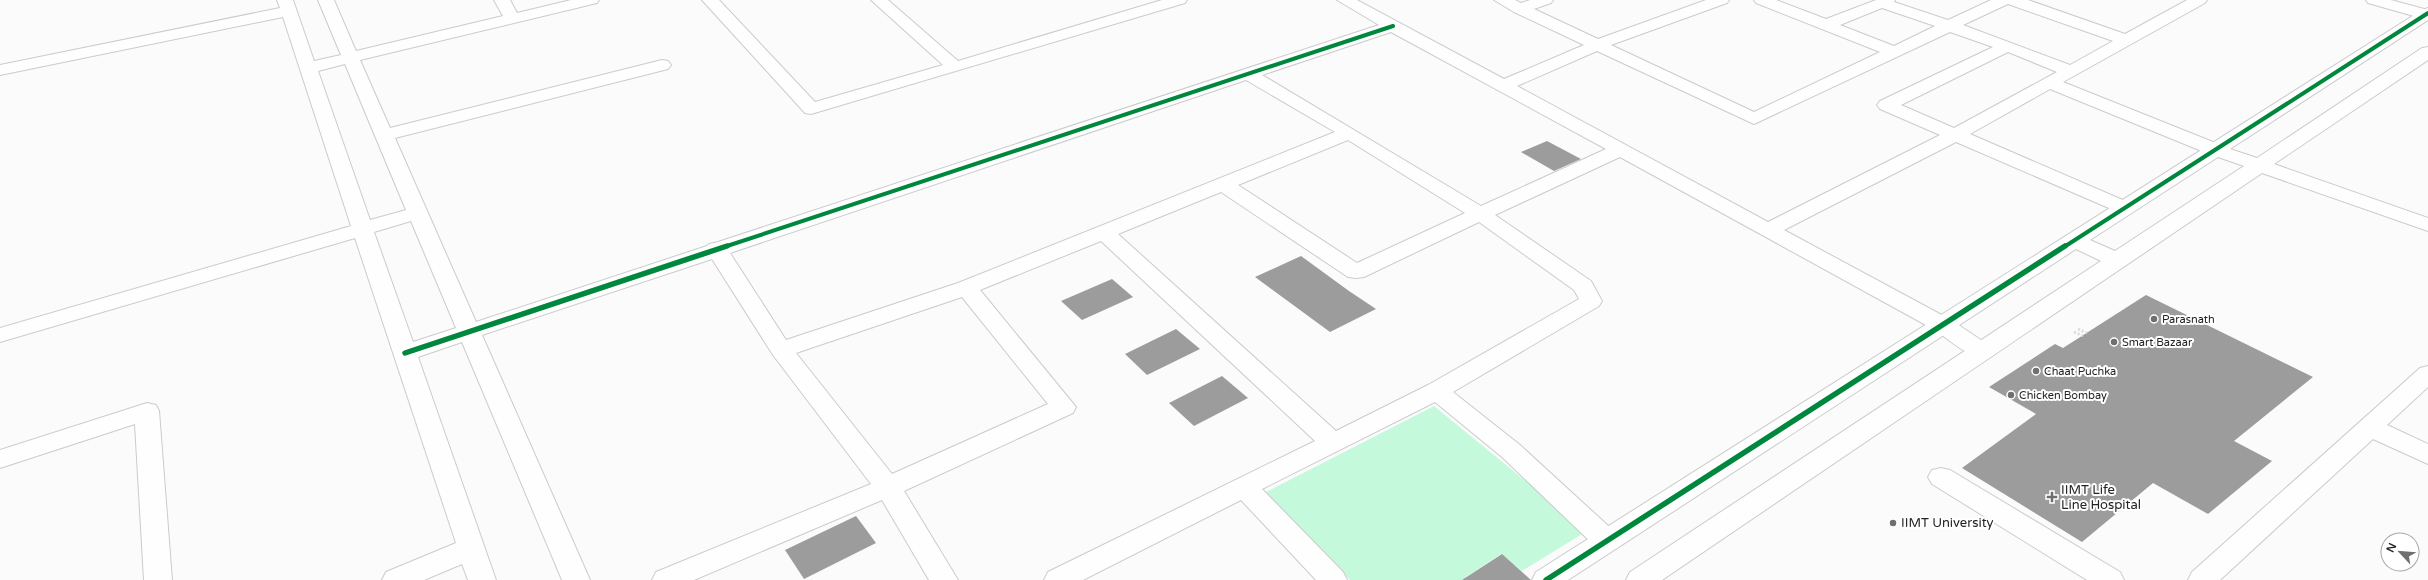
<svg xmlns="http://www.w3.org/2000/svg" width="2428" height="580" font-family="'Varela Round',sans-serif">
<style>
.green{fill:#c5f9dc}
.building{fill:#9c9c9c}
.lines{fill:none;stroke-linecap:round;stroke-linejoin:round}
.minor-casing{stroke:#cbcbcc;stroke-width:2}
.tertiary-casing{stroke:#cbcbcc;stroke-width:2}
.path{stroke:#dadbdb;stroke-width:3;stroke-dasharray:2 2;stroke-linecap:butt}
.minor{fill:#fefeff;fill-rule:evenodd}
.tertiary{fill:#fefeff;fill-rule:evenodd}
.cycleway-far1-casing{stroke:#fff;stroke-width:6}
.cycleway-casing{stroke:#fff;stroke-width:8}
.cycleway-far1{stroke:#00873e;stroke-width:4}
.cycleway{stroke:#00873e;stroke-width:5.5}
.poi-dot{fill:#6f6f70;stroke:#fff;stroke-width:1.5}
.labels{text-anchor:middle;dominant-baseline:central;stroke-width:4;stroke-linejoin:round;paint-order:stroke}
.poi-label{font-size:11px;fill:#232324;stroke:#fff;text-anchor:start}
.near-poi-label{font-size:13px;fill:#232324;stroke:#fff;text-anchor:start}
</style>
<rect width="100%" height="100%" fill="#fbfbfc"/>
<path class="green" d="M1434,406L1587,531L1522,571L1501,554L1466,577L1468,580H1350L1264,493Z"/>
<g class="building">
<path d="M1547,141L1581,159L1554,171L1521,152Z"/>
<path d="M1301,256L1349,291L1376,309L1330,332L1255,277Z"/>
<path d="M1112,279L1133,297L1082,320L1061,301Z"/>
<path d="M2146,295L2313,377L2234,441L2272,461L2208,514L2153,483L2082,542L1962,468L2036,414L1989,387L2055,344L2063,348Z"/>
<path d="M1176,329L1200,349L1147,375L1125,354Z"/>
<path d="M1222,376L1248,398L1194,426L1169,403Z"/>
<path d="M856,516L876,543L804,579L785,550Z"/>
<path d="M1502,554L1531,580H1462Z"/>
</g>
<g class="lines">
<g class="minor-casing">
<g id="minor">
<path d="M277,0H293L314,61L341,55L318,0H334L356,51L503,16L494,0H510L517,13L571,0H599L597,3L360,60L390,128L662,60L668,61L671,65L668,69L395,138L476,322L707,246L709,244L718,242L1379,25L1337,0H1357L1504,79L1584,45L1514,12L1494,0H1515L1521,3L1530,0H1553L1551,3L1534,9L1598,39L1706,0H1729L1727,3L1611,45L1754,112L1880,52L1756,3L1754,0H1776L1826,19L1876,0H1895L1894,2L1948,20L1991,0H2028L2125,34L2187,0H2207L2205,3L2063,82L2223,146L2225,150L2223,154H2209L2050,89L1970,134L2132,204L2135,208L2132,212L2125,214L2118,212L1956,142L1784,230L1951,320L1990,346L1994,351L1990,356C1971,361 1951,341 1935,330L1620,157L1495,215L1591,281L1602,301L1599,306L1453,392L1520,445L1617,534L1621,541L1617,548L1607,551L1597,548L1502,457L1435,402L1262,489L1343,572L1347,580H1316L1241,500L1083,580H1044L1048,572L1315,441L1101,241L980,290L1076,407L1073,413L904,491L958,580H929L882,500L694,580H652L656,572L871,484L773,355L712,259L482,335L590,580H562L462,342L418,357L496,580H468L462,564L424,580H382L386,572L456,543L355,238L0,342V328L351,226L283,17L0,75V65L280,8ZM2008,4L2113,41L2070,65L1963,25ZM1882,8L1935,26L1894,46L1840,25ZM1391,32L1606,149L1481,206L1262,75ZM1950,32L1993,47L1880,101L1877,105L1880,109L1940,135L1768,222L1517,86L1597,51L1754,124ZM2008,52L2057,72L1954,128L1901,105ZM345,64L406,210L370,220L318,71ZM1246,80L1335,132L958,283L786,340L730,253ZM1348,140L1465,213L1357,263L1238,185ZM1221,192L1348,277L1356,278L1364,277L1479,222L1574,290L1579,299L1428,385L1336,431L1118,234ZM411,221L456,328L413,342L374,232ZM962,297L1048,404L892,474L796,353Z"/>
<path d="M702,0H719L815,102L943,65L871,0H888L958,61L1162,0H1187L1185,3L811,114L805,113Z"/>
<path d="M2366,0H2391L2428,10V20L2368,3Z"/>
<path d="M2428,366V387L2387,425L2428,444V464L2373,439L2220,580H2188L2192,572L2420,368Z"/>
<path d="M147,403L156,405L159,411L172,580H144L135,424L0,468V450Z"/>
<path d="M1941,468L1950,470L2120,572L2124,580H2087L1932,484L1928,477L1932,470Z"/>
</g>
</g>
<g class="tertiary-casing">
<path id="tertiary" d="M2428,8V20L2230,149L2257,158L2422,48L2428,47V60L2274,164L2428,218V231L2262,173L1662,580H1626L1630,572L2101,261L2076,249L1568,580H1532L1536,572L2422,10ZM2218,157L2244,166L2115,251L2090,240Z"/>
</g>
<g class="path">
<path d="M2078,329L2087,333"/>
<path d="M2074,332L2083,336"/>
</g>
<use href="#minor" class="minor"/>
<use href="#tertiary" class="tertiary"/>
<g class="cycleway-far1-casing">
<g id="cycleway-far1">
<path d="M724,247L1393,26"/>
<path d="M2064,247L2428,13"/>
</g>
</g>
<g class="cycleway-casing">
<g id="cycleway">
<path d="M405,353L727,246"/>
<path d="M1546,580L2065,246"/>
</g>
</g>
<use href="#cycleway-far1" class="cycleway-far1"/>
<use href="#cycleway" class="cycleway"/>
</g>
<g class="poi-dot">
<circle cx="2154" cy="319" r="4"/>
<circle cx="2114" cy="342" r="4"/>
<circle cx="2036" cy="371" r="4"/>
<circle cx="2011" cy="395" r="4"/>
<path d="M2050 491h4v4h4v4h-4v4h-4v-4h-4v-4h4z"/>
<circle cx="1893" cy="523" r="4"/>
</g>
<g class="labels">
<g class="poi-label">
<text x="2162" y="319">Parasnath</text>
<text x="2122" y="342">Smart Bazaar</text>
<text x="2044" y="371">Chaat Puchka</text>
<text x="2019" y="395">Chicken Bombay</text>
</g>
<g class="near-poi-label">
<text x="2061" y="490">IIMT Life<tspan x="2061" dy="15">Line Hospital</tspan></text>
<text x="1901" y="523">IIMT University</text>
</g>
</g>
<g transform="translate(2400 552) rotate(296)"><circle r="19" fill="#ffffff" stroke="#a7a7a7"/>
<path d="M0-3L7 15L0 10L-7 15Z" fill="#6f6f70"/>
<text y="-6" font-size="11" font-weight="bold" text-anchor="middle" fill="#232324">N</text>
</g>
</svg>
